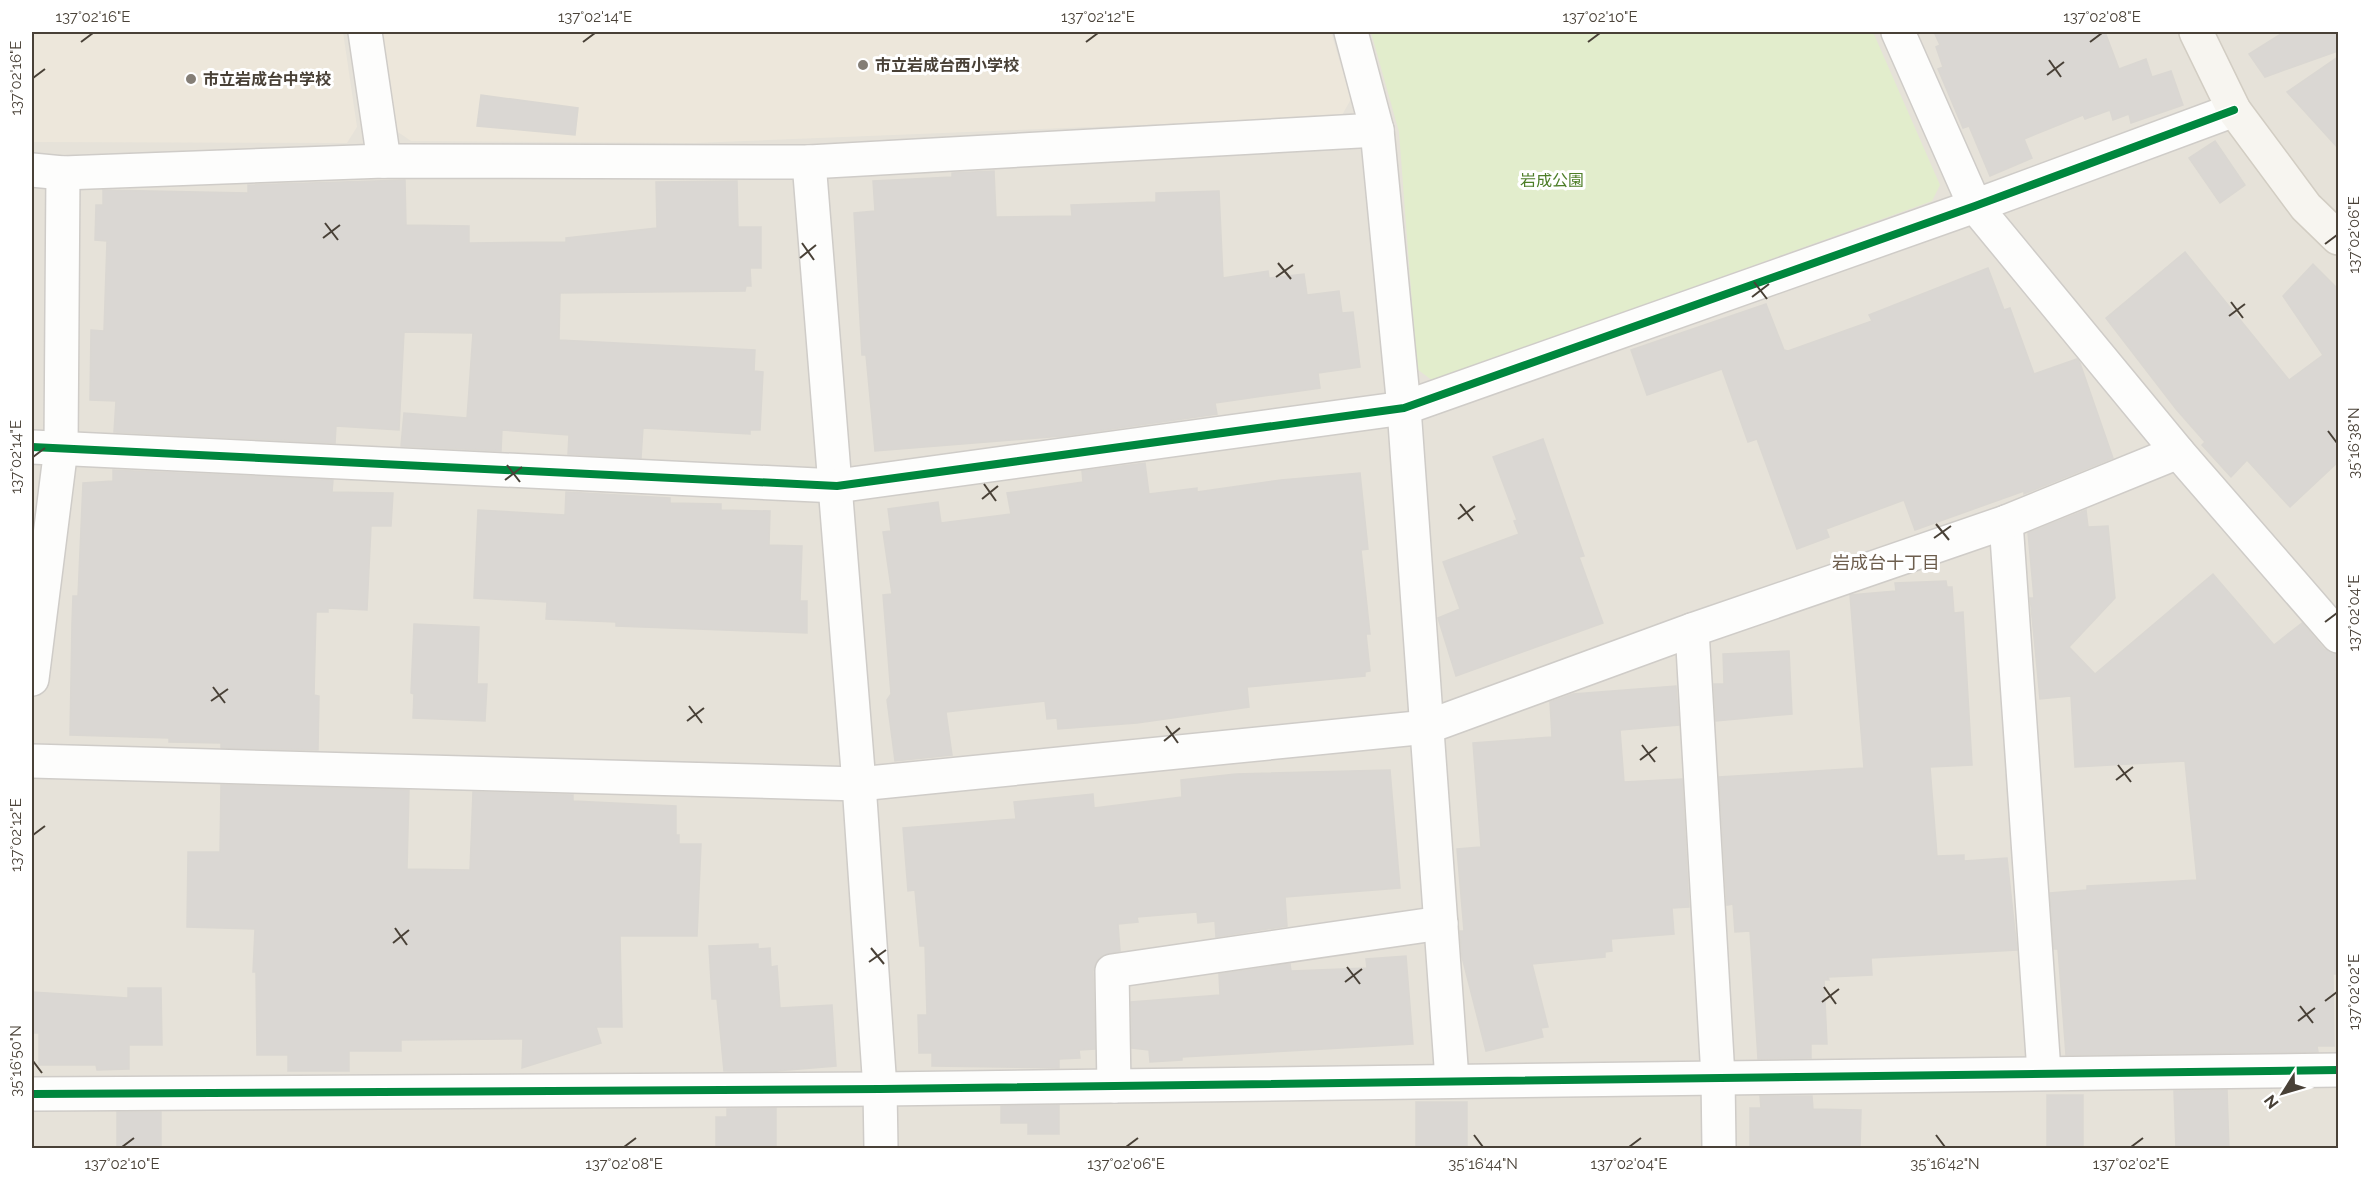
<svg xmlns="http://www.w3.org/2000/svg" width="2370" height="1180" font-family="Raleway,'Noto Sans JP',sans-serif">
<style>
.residential{fill:#e6e2d9}
.education{fill:#ede7db}
.green{fill:#e2edcc}
.building{fill:#dad7d3;stroke:#dad7d2;stroke-width:1.5}
.lines{fill:none;stroke-linecap:round;stroke-linejoin:round}
.street-casing{stroke:#cfccc8;stroke-width:36}
.secondary-casing{stroke:#d2cdc3;stroke-width:36}
.street{stroke:#fdfdfc;stroke-width:33}
.secondary{stroke:#f7f5f0;stroke-width:33}
.cycleway-casing{stroke:#fff;stroke-width:11}
.cycleway{stroke:#00873e;stroke-width:8}
.ticks{fill:none;stroke:#494137;stroke-width:2}
.poi-dot{fill:#847e76;stroke:#fff;stroke-width:2}
.labels{text-anchor:middle;dominant-baseline:central;stroke-width:6;stroke-linejoin:round;paint-order:stroke}
.poi-label{font-size:16px;font-weight:bold;fill:#494137;stroke:#fff;text-anchor:start}
.park-label{font-size:16px;fill:#4d7e28;stroke:#fff}
.neighbourhood-label{font-size:18px;fill:#6d5e4e;stroke:#fff}
.neatline{fill:none;stroke:#494137;stroke-width:2}
.ticks-label{font-size:15px;text-anchor:middle;fill:#494137}
</style>
<rect width="100%" height="100%" fill="#f2f0ec"/>
<rect class="residential" x="32" y="32" width="2306" height="1116"/>
<g class="education">
<path d="M32,32H343L357,127L347,143L32,142Z"/>
<path d="M380,32H1331L1351,99L1341,117L695,143L411,141L395,130Z"/>
</g>
<path class="green" d="M1371,32H1873L1940,185L1932,201L1433,381L1417,369L1399,132Z"/>
<g class="building">
<path d="M1934,32H2105L2119,69L2146,59L2152,77L2171,71L2183,105L2131,123L2129,114L2113,120L2110,110L2085,119L2083,115L2024,139L2032,158L1990,176L1969,126L1963,128L1938,69L1943,67L1936,47L1940,45Z"/>
<path d="M2284,32H2338V51L2265,77L2249,54Z"/>
<path d="M2338,57V148L2287,92Z"/>
<path d="M481,95L578,108L575,135L477,126Z"/>
<path d="M2215,141L2245,185L2220,203L2189,158Z"/>
<path d="M994,171L996,217L1072,216L1071,205L1156,202V193L1219,191L1223,278L1268,271L1269,278L1304,274L1307,295L1339,291L1342,313L1353,312L1360,367L1318,373L1320,388L1215,403L1217,414L1063,436L875,451L866,355H862L854,213L875,211L873,181L952,177V173Z"/>
<path d="M405,180L406,225L469,226V243L566,242V238L657,228L656,182L737,181L738,227H761V268H750L751,286H746L745,291L560,293L559,340L755,350L754,371L763,372L760,430H750V434L643,428L641,458L568,454L569,435L502,430L501,451L401,446L404,413L467,418L473,333L404,332L399,430L336,426L335,443L114,432L116,401L90,400L91,330L104,331L107,241L95,240L96,205H103V190L248,193V185Z"/>
<path d="M2185,252L2289,380L2323,355L2283,296L2313,264L2338,289V462L2290,507L2247,460L2231,477L2202,445L2205,442L2176,409L2106,318Z"/>
<path d="M1988,268L2004,310L2010,308L2034,374L2077,359L2080,363L2113,458L2024,494V491L1915,530L1904,500L1826,529L1829,537L1797,549L1757,439L1748,442L1722,369L1647,395L1631,350L1766,304L1784,350L1788,351L1872,321L1869,315Z"/>
<path d="M1543,439L1584,556L1579,557L1603,623L1456,676L1438,618L1460,609L1443,562L1519,534L1514,521L1517,520L1493,457Z"/>
<path d="M1145,463L1149,494L1197,488V492L1281,480L1360,473L1368,549L1361,550L1370,634H1366L1370,671L1365,672V676L1247,687L1249,707L1137,723L1058,729L1057,718L1047,719L1045,701L946,712L952,755L895,761L887,700L891,694L883,595L892,594L883,532L891,531L888,509L938,502L941,523L1011,514L1007,493L1083,482L1082,471Z"/>
<path d="M113,470L333,480L332,492L393,493L391,526H371L367,610L328,608V612H316L314,695L319,696L318,750L221,748V743L169,742V738L70,735L72,623L73,596H78L83,483L113,481Z"/>
<path d="M566,492L670,498V503L721,504V510L770,511L769,545L802,546L800,601H807V633L616,626V622L546,619L547,602L474,598L478,510L565,515Z"/>
<path d="M2086,510L2088,527L2108,526L2115,598L2069,647L2095,674L2213,574L2274,645L2302,623L2324,649L2338,654V668L2335,671L2338,713V974H2333L2334,1046H2317L2318,1052L2066,1055L2058,949H2054L2050,893L2087,890V886L2197,880L2185,761L2075,767L2071,696L2040,699L2031,606L2030,598H2034L2028,533Z"/>
<path d="M1946,581L1947,587H1952L1954,613L1963,612L1972,765L1930,767L1937,856L1964,855V861L2007,858L2017,950L1871,958L1872,975L1828,977L1829,980H1824L1827,1044H1811V1058L1758,1059L1750,931L1735,932L1733,904L1727,905L1719,777L1864,768L1850,595L1896,591L1895,583Z"/>
<path d="M414,624L479,627L477,684H487L485,721L413,718L414,694L411,693Z"/>
<path d="M1789,651L1792,714L1716,721L1714,684H1724L1723,654Z"/>
<path d="M1676,686L1679,725L1620,730L1624,782L1682,779L1689,907L1672,908L1674,934L1611,939L1612,951L1605,952V957L1532,964L1548,1027L1541,1028L1543,1037L1486,1051L1462,957L1460,931H1464L1457,849L1481,847L1473,743L1552,737L1550,702L1573,694Z"/>
<path d="M1390,770L1400,888L1285,897L1287,926L1216,937L1215,921L1198,923L1197,912L1137,917L1138,922L1118,924L1120,951L1101,956L1096,962L1093,971L1095,1049L1079,1050L1080,1058L1059,1059V1068L932,1066V1053H919L918,1015H927L925,946H920L915,890L908,891L903,828L1016,819L1014,802L1093,794L1094,808L1182,797L1181,780L1236,774Z"/>
<path d="M221,785L409,790L407,869L470,870L473,792L573,795V801L676,806V835H679V844H701L697,936H620L622,1027H596L601,1043L522,1068L523,1039L401,1040V1051H349V1071H288V1055H257L256,972H253L255,929L187,927L188,852H220Z"/>
<path d="M758,944V949L770,948L771,967L777,966L780,1008L832,1005L836,1066L776,1071H724L717,999H712L709,946Z"/>
<path d="M1406,956L1413,1044L1182,1057V1060L1150,1062L1149,1050L1132,1048L1131,1002L1220,995L1219,974L1290,964L1291,971L1367,968L1366,959Z"/>
<path d="M128,988H161L162,1045H129V1069L97,1070L96,1065H39V1033H32V992L128,998Z"/>
<path d="M2227,1090L2229,1149H2176L2174,1091Z"/>
<rect x="2047" y="1095" width="36" height="54"/>
<path d="M1760,1096H1812L1813,1109L1861,1110L1860,1149H1750V1108H1761Z"/>
<rect x="1416" y="1102" width="51" height="47"/>
<path d="M1059,1105V1134H1028V1123H1001V1106Z"/>
<path d="M776,1108V1149H716V1117H727V1109Z"/>
<rect x="117" y="1112" width="44" height="36"/>
</g>
<g class="lines">
<g class="street-casing">
<g id="street">
<path d="M365,32L384,161"/>
<path d="M1351,32L1377,130L1404,408L1452,1080"/>
<path d="M1898,32L1975,206L2178,452L2338,636"/>
<path d="M809,162L859,784L880,1089L881,1148"/>
<path d="M32,170L63,173L384,161L809,162L1377,130"/>
<path d="M32,447L837,486L1404,408L1975,206L2234,110"/>
<path d="M2006,522L2044,1072"/>
<path d="M1692,630L1718,1077L1719,1148"/>
<path d="M32,679L61,448L63,173"/>
<path d="M32,761L859,784L1427,727L1692,630L2006,522L2178,452"/>
<path d="M1114,1086L1112,971L1441,923"/>
<path d="M32,1094L880,1089L2338,1070"/>
</g>
</g>
<g class="secondary-casing">
<path id="secondary" d="M2196,32L2234,110L2306,207L2338,238"/>
</g>
<use href="#street" class="street"/>
<use href="#secondary" class="secondary"/>
<g class="cycleway-casing">
<g id="cycleway">
<path d="M32,447L837,486L1404,408L1975,206L2234,110"/>
<path d="M32,1094L880,1089L2338,1070"/>
</g>
</g>
<use href="#cycleway" class="cycleway"/>
</g>
<path class="ticks" d="M81,42L93,33M583,42L595,33M1086,42L1098,33M1588,42L1600,33M2090,42L2102,33M2049,60L2061,77M2047,75L2064,62M33,78L45,69M325,223L338,240M323,238L340,225M802,243L814,260M2325,244L2337,235M800,258L816,245M1278,263L1291,279M1276,277L1293,265M1754,282L1767,299M1752,297L1769,284M2231,302L2243,318M2229,316L2245,304M2328,431L2337,443M33,457L45,448M507,465L520,482M505,480L522,467M984,484L996,501M982,499L998,486M1460,504L1473,521M1458,519L1475,506M1936,524L1949,540M1934,538L1951,526M2325,622L2337,613M213,687L225,703M211,701L228,689M689,706L702,723M687,721L704,708M1166,726L1178,743M1164,741L1180,728M1642,745L1655,762M1640,760L1657,747M2118,765L2131,782M2116,780L2133,767M33,835L45,826M395,928L407,945M393,943L409,930M871,948L884,964M869,962L886,950M1347,967L1360,984M1345,982L1362,969M1824,987L1836,1004M2325,1001L2337,992M1822,1002L1839,989M2300,1006L2313,1023M2298,1021L2315,1008M33,1061L42,1073M1474,1135L1483,1147M1936,1135L1945,1147M122,1147L134,1138M624,1147L636,1138M1126,1147L1138,1138M1629,1147L1641,1138M2131,1147L2143,1138"/>
<g class="poi-dot">
<circle cx="863" cy="65" r="6"/>
<circle cx="191" cy="79" r="6"/>
</g>
<g class="labels">
<g class="poi-label">
<text x="875" y="65">市立岩成台西小学校</text>
<text x="203" y="79">市立岩成台中学校</text>
</g>
<g class="park-label">
<text x="1552" y="180">岩成公園</text>
</g>
<g class="neighbourhood-label">
<text x="1886" y="562">岩成台十丁目</text>
</g>
</g>
<rect width="2370" height="1180" fill="none" stroke="#ffffff" stroke-width="66"/>
<g transform="translate(2283 1093) rotate(233)" stroke="#ffffff" stroke-width="4.5" paint-order="stroke">
<path d="M0-4.5L10 22L0 15L-10 22Z" fill="#494137"/>
<text y="-9" font-size="16" font-weight="bold" text-anchor="middle" fill="#494137">N</text>
</g>
<rect x="33" y="33" width="2304" height="1114" class="neatline"/>
<g class="ticks-label">
<text x="93" y="22">137°02'16"E</text>
<text x="595" y="22">137°02'14"E</text>
<text x="1098" y="22">137°02'12"E</text>
<text x="1600" y="22">137°02'10"E</text>
<text x="2102" y="22">137°02'08"E</text>
<text transform="translate(16 78) rotate(-90)" y="5">137°02'16"E</text>
<text transform="translate(2354 235) rotate(-90)" y="5">137°02'06"E</text>
<text transform="translate(2354 443) rotate(-90)" y="5">35°16'38"N</text>
<text transform="translate(16 457) rotate(-90)" y="5">137°02'14"E</text>
<text transform="translate(2354 613) rotate(-90)" y="5">137°02'04"E</text>
<text transform="translate(16 835) rotate(-90)" y="5">137°02'12"E</text>
<text transform="translate(2354 992) rotate(-90)" y="5">137°02'02"E</text>
<text transform="translate(16 1061) rotate(-90)" y="5">35°16'50"N</text>
<text x="122" y="1169">137°02'10"E</text>
<text x="624" y="1169">137°02'08"E</text>
<text x="1126" y="1169">137°02'06"E</text>
<text x="1483" y="1169">35°16'44"N</text>
<text x="1629" y="1169">137°02'04"E</text>
<text x="1945" y="1169">35°16'42"N</text>
<text x="2131" y="1169">137°02'02"E</text>
</g>
</svg>
